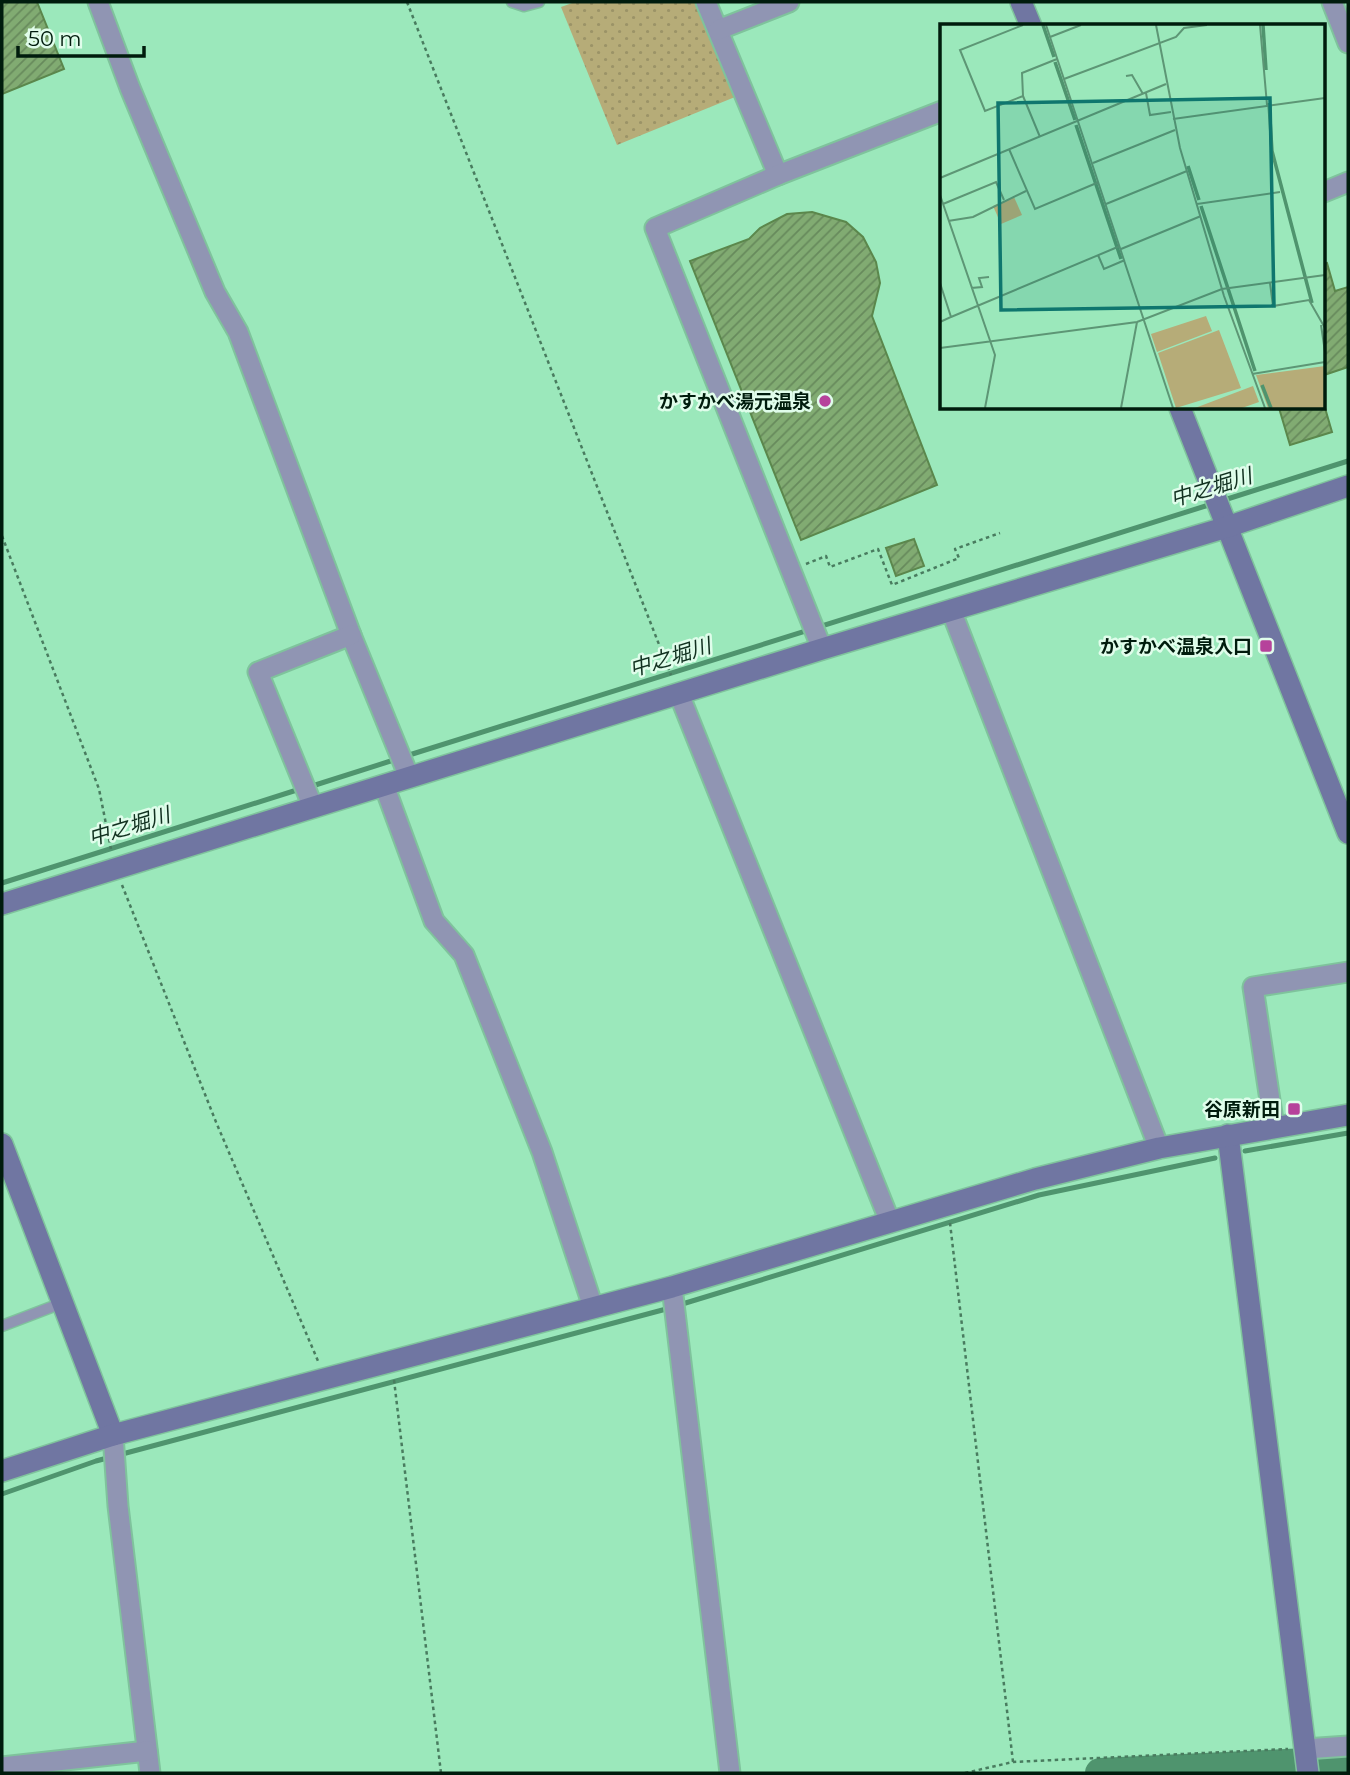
<svg xmlns="http://www.w3.org/2000/svg" width="1350" height="1775" font-family="Montserrat,'Noto Sans JP',sans-serif">
<style>
.grass{fill:url(#grass-dots)}
.lines{fill:none;stroke-linecap:round;stroke-linejoin:round}
.stream{stroke:#4f946e;stroke-width:5}
.river{stroke:#4f946e;stroke-width:30}
.building{fill:url(#building-hatch);stroke:#5b874c;stroke-width:2}
.lane-casing{stroke:#7fc39c;stroke-width:13}
.street-casing{stroke:#7fc39c;stroke-width:23}
.secondary-casing{stroke:#7fc39c;stroke-width:24}
.path{stroke:#497c5f;stroke-width:2.5;stroke-dasharray:3.5 3.5;stroke-linecap:butt}
.lane{stroke:#9095b3;stroke-width:10}
.street{stroke:#9095b3;stroke-width:19}
.secondary{stroke:#7076a2;stroke-width:21}
.poi-dot{fill:#b6429b;stroke:#e0fdeb;stroke-width:2.5}
.labels{text-anchor:middle;dominant-baseline:central;stroke-width:5;stroke-linejoin:round;paint-order:stroke}
.poi-label{font-size:19px;font-weight:bold;fill:#001c0d;stroke:#e0fdeb;text-anchor:end}
.water-label{font-size:21px;font-style:italic;fill:#113120;stroke:#e0fdeb}
.inset-river{fill:none;stroke:#4f946e;stroke-width:3.5}
.inset-road{fill:none;stroke:#5d9675;stroke-width:2}
.view{fill:#0f766e;fill-opacity:0.15;stroke:#0f766e;stroke-width:3.5}
.inset-edge{fill:none;stroke:#001c0d;stroke-width:3.5}
</style>
<defs>
<pattern id="grass-dots" width="8" height="8" patternUnits="userSpaceOnUse" patternTransform="scale(1.75)"><rect width="8" height="8" fill="#b6ac78"/><path d="M2 2h.1M6 6h.1" fill="none" stroke="#9b9367" stroke-width="1.8" stroke-linecap="round"/></pattern>
<pattern id="building-hatch" width="6" height="6" patternUnits="userSpaceOnUse" patternTransform="scale(1.75)"><rect width="6" height="6" fill="#81ab72"/><path d="M-1 1l2-2M0 6l6-6M5 7l2-2" fill="none" stroke="#678a5c"/></pattern>
</defs>
<rect width="100%" height="100%" fill="#9be8bb"/>
<path class="grass" d="M575,2H697L735,97L617,145L561,7Z"/>
<g class="lines">
<g class="stream">
<path d="M1221,501L1348,461"/>
<path d="M406,756L1212,504"/>
<path d="M309,787L397,759"/>
<path d="M2,883L300,789"/>
<path d="M1245,1151L1348,1133"/>
<path d="M679,1305L1039,1195L1215,1158"/>
<path d="M2,1494L96,1461L670,1308"/>
</g>
<path class="river" d="M1100,1773L1348,1761"/>
</g>
<g class="building">
<path d="M2,2H37L64,69L2,94Z"/>
<path d="M812,212L846,222L863,237L876,262L880,283L872,316L937,485L801,540L690,261L749,239L760,228L787,214Z"/>
<path d="M1327,263L1335,291L1348,287V367L1324,375V264Z"/>
<path d="M1279,408H1325L1332,432L1290,445Z"/>
<path d="M914,539L924,566L896,576L886,548Z"/>
</g>
<g class="lines">
<g class="lane-casing">
<g id="lane">
<path d="M512,2L524,6L539,2"/>
<path d="M2,1326L62,1303"/>
</g>
</g>
<g class="street-casing">
<g id="street">
<path d="M98,2L130,88L215,292L238,332L351,635L409,777"/>
<path d="M706,2L778,175"/>
<path d="M1332,2L1348,43"/>
<path d="M718,30L789,2"/>
<path d="M1324,192L1348,182"/>
<path d="M951,610L1159,1148"/>
<path d="M822,649L655,228L778,175L942,111"/>
<path d="M679,694L890,1222"/>
<path d="M384,785L434,921L464,955L542,1152L593,1307"/>
<path d="M313,807L258,672L351,635"/>
<path d="M1274,1127L1253,987L1348,972"/>
<path d="M672,1287L730,1773"/>
<path d="M113,1435L118,1506L150,1773"/>
<path d="M1305,1749L1348,1746"/>
<path d="M2,1767L147,1751"/>
</g>
</g>
<g class="secondary-casing">
<g id="secondary">
<path d="M1021,2L1031,26"/>
<path d="M1180,408L1348,833"/>
<path d="M2,904L822,649L1227,527L1348,486"/>
<path d="M1228,1135L1308,1773"/>
<path d="M2,1144L113,1435"/>
<path d="M2,1471L113,1435L672,1287L1035,1179L1159,1148L1348,1115"/>
</g>
</g>
<g class="path">
<path d="M407,2L671,675"/>
<path d="M2,536L99,789L111,849"/>
<path d="M806,564L826,556L830,567L878,549L892,585L959,558L955,549L1000,533"/>
<path d="M122,885L216,1122L318,1361"/>
<path d="M950,1223L1013,1762"/>
<path d="M394,1380L441,1773"/>
<path d="M965,1773L1013,1762L1288,1749"/>
</g>
<use href="#lane" class="lane"/>
<use href="#street" class="street"/>
<use href="#secondary" class="secondary"/>
</g>
<g class="poi-dot">
<circle cx="825" cy="401" r="7"/>
<rect x="1259" y="639" width="14" height="14" rx="3.5"/>
<rect x="1287" y="1102" width="14" height="14" rx="3.5"/>
</g>
<g class="labels">
<g class="poi-label">
<text x="811" y="401">かすかべ湯元温泉</text>
<text x="1252" y="646">かすかべ温泉入口</text>
<text x="1280" y="1109">谷原新田</text>
</g>
<g class="water-label">
<text transform="translate(1211 487) rotate(-17)">中之堀川</text>
<text transform="translate(670 657) rotate(-17)">中之堀川</text>
<text transform="translate(129 826) rotate(-17)">中之堀川</text>
</g>
</g>
<g transform="translate(940 24)">
<rect width="385" height="385" fill="#9be8bb"/>
<path d="M74,173L82,191L61,200L53,182Z" fill="#b6ac78"/>
<path d="M279,306L301,364L236,384L218,329ZM313,362L319,378L302,384H255Z" fill="#b6ac78"/>
<path d="M266,292L272,307L217,328L211,310ZM385,342V384H328L316,351Z" fill="#b6ac78"/>
<path class="inset-river" d="M103,1L114,33M323,1L326,46M115,38L135,96M329,79L332,127L372,279M136,101L181,235M248,142L259,176M261,182L315,347M322,361L331,384"/>
<path class="inset-road" d="M83,1L20,26L45,87L83,72L82,49L117,35M106,1L233,384M216,1L240,124L284,272L325,384M320,1L327,81M110,13L141,1M186,52L192,51L203,70M124,55L236,13L244,4L267,1M206,69L210,91L231,88M83,72L100,113M233,95L385,74M69,125L95,185L159,158M153,139L235,106M0,154L226,60M0,171L55,331L45,384M3,180L56,158L64,176M166,180L247,147M257,180L340,168M8,197L33,193L86,167M181,225L261,192M158,231L164,245L185,236M0,259L11,293L0,298M330,259L333,282L369,276L385,304M31,264L42,263L39,254L49,253M11,293L180,222M381,301L385,328M0,324L197,298L282,265L385,251M312,350L385,338M181,384L197,298"/>
<path class="view" d="M330,74L334,282L61,286L58,79Z"/>
<rect width="385" height="385" class="inset-edge"/>
</g>
<rect width="1350" height="1775" fill="none" stroke="#001c0d" stroke-width="7"/>
<path d="M18 46v10h126v-10" fill="none" stroke="#001c0d" stroke-width="3.5"/>
<text x="28" y="46" font-size="21" fill="#001c0d" stroke="#e0fdeb" stroke-width="5" paint-order="stroke">50 m</text>
</svg>
